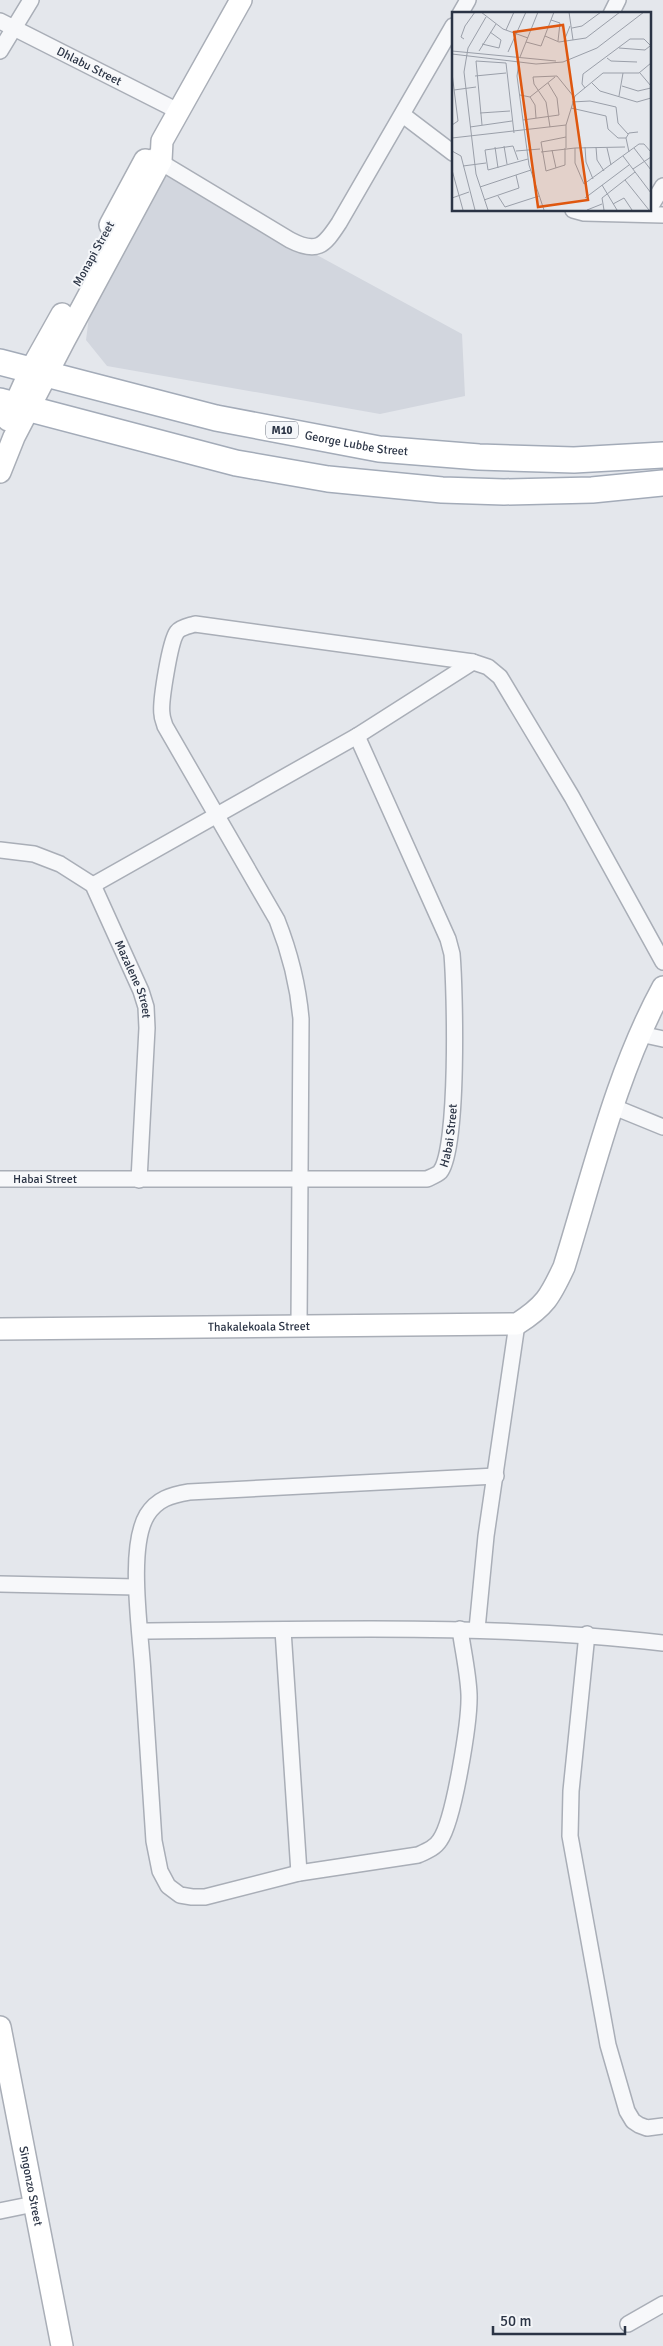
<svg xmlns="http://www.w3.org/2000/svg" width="663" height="2346" font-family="Signika,sans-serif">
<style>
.built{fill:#d2d6de}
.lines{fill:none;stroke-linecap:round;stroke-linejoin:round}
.street-casing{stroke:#a9aeb7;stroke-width:18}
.secondary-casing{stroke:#a9aeb7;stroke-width:24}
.primary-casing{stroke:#a3abb8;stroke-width:28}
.street{stroke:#f7f8fa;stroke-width:15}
.secondary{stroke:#fff;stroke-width:21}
.primary{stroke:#fff;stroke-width:25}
.labels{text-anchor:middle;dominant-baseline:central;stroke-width:4;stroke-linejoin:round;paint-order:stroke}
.shield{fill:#f4f6f9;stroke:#676e7b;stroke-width:1}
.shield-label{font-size:11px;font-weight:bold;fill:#2b3445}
.street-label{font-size:12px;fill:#2b3445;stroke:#f4f6f9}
.inset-road{fill:none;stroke:#9a9fa9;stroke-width:1}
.view{fill:#df570f;fill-opacity:0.15;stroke:#df570f;stroke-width:2.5}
.inset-edge{fill:none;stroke:#2b3445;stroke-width:2.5}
</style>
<rect width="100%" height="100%" fill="#e4e7ec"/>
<path class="built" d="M161,161L304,248L462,334L465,396L380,414L107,366L86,340L93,285Z"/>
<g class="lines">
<g class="street-casing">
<g id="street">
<path d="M460,14L468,0"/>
<path d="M611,14L618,0"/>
<path id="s1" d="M0,21L178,111"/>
<path d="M0,51L31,0"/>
<path d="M403,115L453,153"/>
<path d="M152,157L290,240C317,254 324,246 339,223L453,26"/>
<path d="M649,209L663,186"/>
<path d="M573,210L584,213L663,215"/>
<path id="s2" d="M0,850L34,854L60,864L93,885L141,991L146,1007L147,1028L139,1180"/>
<path d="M93,885L357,736L473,662"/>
<path d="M640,1034L663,1039"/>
<path d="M614,1107L663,1127"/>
<path id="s3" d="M0,1179H427C431,1177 437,1175 440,1172C459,1149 455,989 452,954L448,939L357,736"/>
<path d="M299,1325L301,1019C298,984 290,953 277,920L165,726C164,722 162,718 162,714C160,703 170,641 177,632C181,627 189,626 195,624L473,662L488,667L500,677L572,797L663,962"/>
<path d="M0,1584L136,1587"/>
<path d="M460,1629C463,1651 468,1672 469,1694C470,1720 454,1820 440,1840C435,1848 427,1851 418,1855L299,1873L205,1897H192L180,1895L168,1886L160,1871L154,1841C150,1785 147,1730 143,1674C141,1634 127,1548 147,1515C157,1499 171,1495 189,1492L496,1476"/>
<path d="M477,1629L486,1536L517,1324"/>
<path d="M283,1630L299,1873"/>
<path d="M141,1631C315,1630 490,1623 663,1643"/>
<path d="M587,1634L571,1791L570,1836L608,2045L627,2111L633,2121L639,2125L647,2128L663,2126"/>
<path d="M0,2211L34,2204"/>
<path d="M628,2324L663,2304"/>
</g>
</g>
<g class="secondary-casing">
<g id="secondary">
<path d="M110,225L145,160"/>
<path d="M8,420L30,371L62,314"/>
<path d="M0,472L14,437L64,341L161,161L162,141L241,0"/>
<path id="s4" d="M0,1329L517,1324C545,1306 550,1297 564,1267C593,1174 616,1073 663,987"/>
<path id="s5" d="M0,2027L62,2346"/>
</g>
</g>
<g class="primary-casing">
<g id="primary">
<path id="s6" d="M0,362L216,418L379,449L479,457L574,460L663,455"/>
<path d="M0,401L236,463L328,479L442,490L504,492L592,490L663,483"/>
</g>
</g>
<use href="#street" class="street"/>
<use href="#secondary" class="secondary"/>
<use href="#primary" class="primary"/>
</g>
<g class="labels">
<rect class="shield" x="266" y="421.5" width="32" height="17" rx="4"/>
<g class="shield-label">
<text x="282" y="430">M10</text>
</g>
<g class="street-label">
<text stroke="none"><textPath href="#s1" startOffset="100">Dhlabu Street</textPath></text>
<text transform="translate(94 254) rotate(-61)">Monapi Street</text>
<text stroke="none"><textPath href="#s6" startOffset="366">George Lubbe Street</textPath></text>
<text stroke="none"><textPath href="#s2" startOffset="204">Mazalene Street</textPath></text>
<text stroke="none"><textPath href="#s3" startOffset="480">Habai Street</textPath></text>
<text stroke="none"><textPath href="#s3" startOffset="45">Habai Street</textPath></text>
<text stroke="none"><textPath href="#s4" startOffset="259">Thakalekoala Street</textPath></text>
<text stroke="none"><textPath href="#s5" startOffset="162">Singonzo Street</textPath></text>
</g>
</g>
<g transform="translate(452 12)">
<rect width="199" height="199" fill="#e4e7ec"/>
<path class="inset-road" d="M29,0L51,17L76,26M117,0L121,28M34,5L16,36L12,60L24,162L36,198M99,8L108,11L106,29M120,16L130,14L149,0M54,18L62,0M93,24L107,30L134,26L168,0M12,27L9,25L13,14L23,0M112,29L118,14M74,30L89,34L102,0M30,32L47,36L49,28L38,20M167,36L193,38L198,34M0,39L104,49M27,39L44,12M56,40L74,0M0,42L84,52L111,50L145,36L192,0M68,45L86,0M155,46L159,49L185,50M67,51L65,64L77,153L92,198M0,61L6,109L0,113M188,61L199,74M23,64L54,61M140,71L148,79L185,90L199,86M170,74L186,79L199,76M133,76L130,72L131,62L178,27H192L199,34M2,78L24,75M68,83L78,85L83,93L84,106M167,84L171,61M78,85L103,65M120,90L138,89L164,95L166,111L176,122M119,96L154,104L156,117L166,126H174M28,101L58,99M71,108L107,103L105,86L96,71M30,113L24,49L54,51L62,121M18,115L60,109M98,115L94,90L82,72L81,65L105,64L122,85M0,126L114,113M52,134L55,152M43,135L46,156M133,135L134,150L141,167M144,135L145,148L152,159M113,136V153L94,159L89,130L114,125M114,136V113L123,84L151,61H187L199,51M123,136V151L132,172L187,132H192L199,140M155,136L159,153M182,136L199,158M100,138L104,156M0,139L9,144L23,198M64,139L88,137M89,140L123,136L173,135M177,140L174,126L177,121L186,120M171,144L199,181M66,148L61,134L33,138L36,158L76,147M11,154L34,151M181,157L199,145M0,158L11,198M173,168L197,198M150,173L165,198M28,175L79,158M46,184L53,195L87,184M0,186L17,180M133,186L177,153M32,188L67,176L64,163M161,192L172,186L180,198M135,198L150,192M152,198L150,186L183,160"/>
<path class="view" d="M111,13L136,188L86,195L62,20Z"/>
<rect width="199" height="199" class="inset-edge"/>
</g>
<path d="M493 2326v8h132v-8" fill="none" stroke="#2b3445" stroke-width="2.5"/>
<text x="500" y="2326" font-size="15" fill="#2b3445" stroke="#f4f6f9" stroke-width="4" paint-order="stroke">50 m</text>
</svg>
